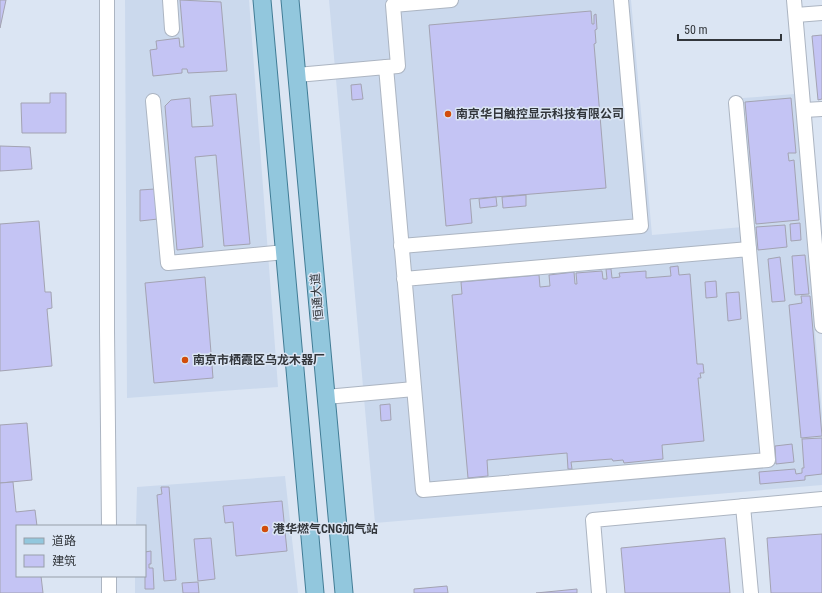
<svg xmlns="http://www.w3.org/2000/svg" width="822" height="593" font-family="'Roboto Condensed','Noto Sans SC',sans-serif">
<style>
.built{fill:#cbd9ed}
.building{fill:#c4c4f4;stroke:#a3a3b2}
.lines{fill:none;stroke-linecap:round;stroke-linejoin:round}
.minor-casing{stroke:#acb5c2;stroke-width:16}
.major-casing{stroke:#417c95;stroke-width:19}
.minor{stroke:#fff;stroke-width:14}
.major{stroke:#92c7dd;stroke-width:17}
.poi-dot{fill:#d24d0b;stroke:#dbe5f3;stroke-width:1.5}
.labels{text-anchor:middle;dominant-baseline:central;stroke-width:3;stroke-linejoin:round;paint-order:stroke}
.poi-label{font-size:12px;font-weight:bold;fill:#32363b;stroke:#dbe5f3;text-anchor:start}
.street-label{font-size:12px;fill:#32363b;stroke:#dbe5f3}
</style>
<rect width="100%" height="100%" fill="#dbe5f3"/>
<g class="built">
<path d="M125,0H249L278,387L127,398Z"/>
<path d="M329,0H631L652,235L754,226L743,98L795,94L822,414V485L375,523Z"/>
<path d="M285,476L298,593H135V576H145V526H136L137,487Z"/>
</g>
<g class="building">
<path d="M0,0H6L0,28Z"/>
<path d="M180,0L221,2L227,71L188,73L187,69H182V73L153,76L150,50L157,49L156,41L179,38L180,47H184Z"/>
<path d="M591,11L592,24H594V15L596,14L597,29L595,30L596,43L594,44L606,188L470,199L472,223L446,226L429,25Z"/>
<path d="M822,35V99L818,100L812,36Z"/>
<path d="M361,84L363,99L352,100L351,85Z"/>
<path d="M50,93H66V133H22L21,103H50Z"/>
<path d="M236,94L250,244L224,246L216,155L195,157L203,247L177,250L165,106L171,100L190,98L192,127L213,126L210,96Z"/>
<path d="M791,98L796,153H788L789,161L794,160L799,220L756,224L745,102Z"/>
<path d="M0,146L30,147L32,169L0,171Z"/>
<path d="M155,189L158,219L140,221V190Z"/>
<path d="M526,195V206L503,208L502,197Z"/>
<path d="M496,197L497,206L480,208L479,199Z"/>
<path d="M39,221L45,292H51L52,308L47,309L52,366L0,371V224Z"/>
<path d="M800,223L801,240L791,241L790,224Z"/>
<path d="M785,225L787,247L758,250L756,227Z"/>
<path d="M805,255L809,294L795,295L792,256Z"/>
<path d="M780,257L785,301L772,302L768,259Z"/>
<path d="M678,266L679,275L690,274L697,364H703L704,373H700L701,378H698L704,441L662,445L663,459L624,463L623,460L613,461L612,459L571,462L572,469H568L567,453L487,460L488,476L468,478L452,295L462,294L461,282L539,275L540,287L550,286L549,275L574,272L575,284H577L576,273L602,271L603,279H607L606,269H611L612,278L620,277L619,273L646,271V278L671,276L670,267Z"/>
<path d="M205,277L213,378L154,383L145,283Z"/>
<path d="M716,281L717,297L706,298L705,282Z"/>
<path d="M739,292L741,319L728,321L726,293Z"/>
<path d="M801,296H810L822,436L801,438L789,305L802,303Z"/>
<path d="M390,404L391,420L381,421L380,405Z"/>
<path d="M27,423L32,480L0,483V425Z"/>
<path d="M822,438V474L805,476V480L760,484L759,472L795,469L796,474L802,473V468H804L802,439Z"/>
<path d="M792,444L794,462L776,464L775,446Z"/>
<path d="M13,482L16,512L35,510L37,526H17V576H41L43,593H0V483Z"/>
<path d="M161,487H169L176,580L164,581L157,495L162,494Z"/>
<path d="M282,501L287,551L236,556L233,522L225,523L223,506Z"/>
<path d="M822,534V593H771L767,538Z"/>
<path d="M211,538L215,579L198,581L194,539Z"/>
<path d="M725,538L730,593H625L621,548Z"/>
<path d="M151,551V564H149V568H153L154,589H145V552Z"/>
<path d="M198,582L199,593H183L182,583Z"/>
<path d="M447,586L448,593H414V589Z"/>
<path d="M577,589V593H536Z"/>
</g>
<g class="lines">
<g class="minor-casing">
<g id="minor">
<path d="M107,0V331L109,526"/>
<path d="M170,0L172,29"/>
<path d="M794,0L822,326"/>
<path d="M796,15L822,13"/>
<path d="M386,67L398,66L393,5L451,0"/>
<path d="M297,75L386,67L423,490L768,460L749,249L404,279"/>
<path d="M153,101L168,263L285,252"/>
<path d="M736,103L749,249"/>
<path d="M804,110L822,109"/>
<path d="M401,246L641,226L621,0"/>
<path d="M326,397L414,389"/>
<path d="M743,506L751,593"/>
<path d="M109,576V593"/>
<path d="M599,593L593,520L822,499"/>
</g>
</g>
<g class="major-casing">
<g id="major">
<path d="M262,0L315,593"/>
<path d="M290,0L344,593"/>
</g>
</g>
<use href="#minor" class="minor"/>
<use href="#major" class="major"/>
</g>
<g class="poi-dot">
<circle cx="448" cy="114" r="4"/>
<circle cx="185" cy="360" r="4"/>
<circle cx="265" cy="529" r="4"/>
</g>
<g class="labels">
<g class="poi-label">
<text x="456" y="114">南京华日触控显示科技有限公司</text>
<text x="193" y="360">南京市栖霞区乌龙木器厂</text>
<text x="273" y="529">港华燃气CNG加气站</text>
</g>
<g class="street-label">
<text transform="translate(317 297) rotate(-95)">恒通大道</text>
</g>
</g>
<rect x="16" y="525" width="130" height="52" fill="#dbe5f3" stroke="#979fa9"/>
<rect x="24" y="538" width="20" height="6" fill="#92c7dd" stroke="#979fa9"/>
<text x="52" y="545" font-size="12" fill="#32363b">道路</text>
<rect x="24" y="555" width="20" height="12" fill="#c4c4f4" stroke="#979fa9"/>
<text x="52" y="565" font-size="12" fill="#32363b">建筑</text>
<path d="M678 34v6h103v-6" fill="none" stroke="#32363b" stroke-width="2"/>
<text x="684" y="34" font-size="12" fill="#32363b" stroke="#dbe5f3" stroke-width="3" paint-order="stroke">50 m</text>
</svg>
